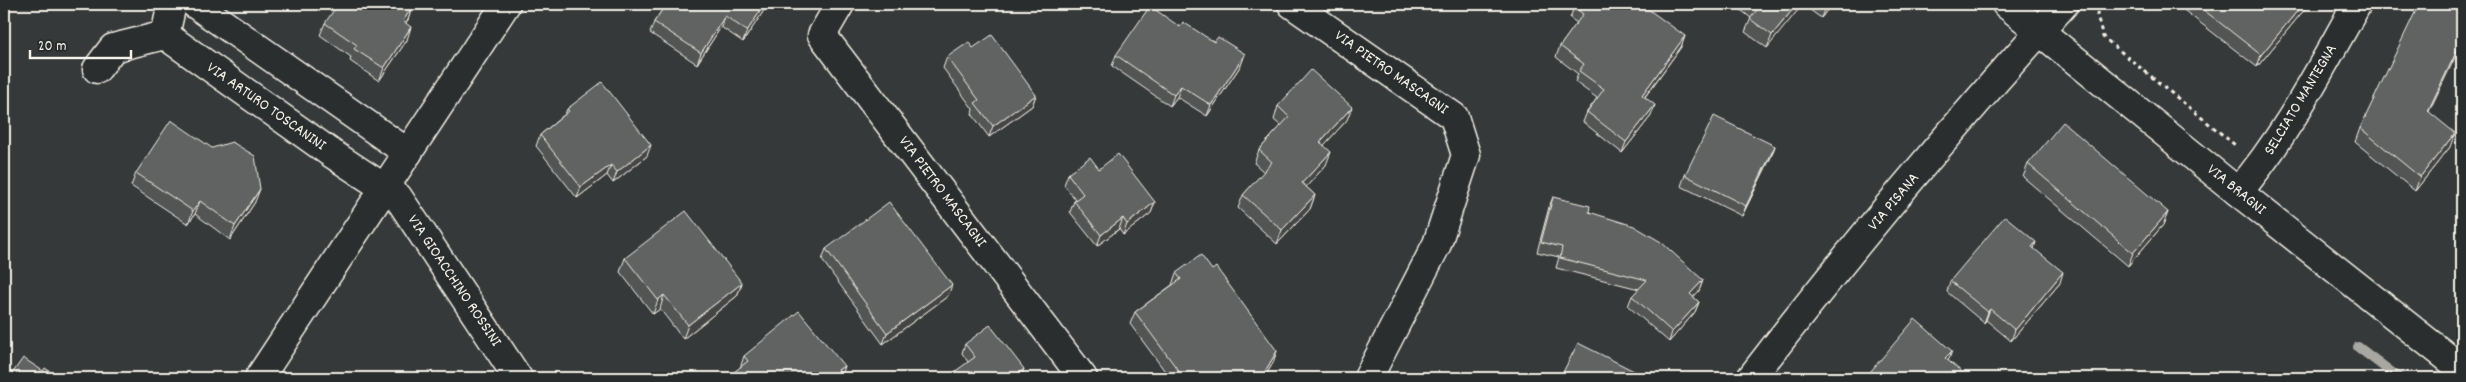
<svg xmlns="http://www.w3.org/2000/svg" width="2466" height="382" font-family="Dekko,sans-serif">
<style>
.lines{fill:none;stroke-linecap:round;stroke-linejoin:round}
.stream{stroke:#a8a7a1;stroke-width:10}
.minor-casing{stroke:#f4f1e8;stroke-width:31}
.path{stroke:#f4f1e8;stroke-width:3;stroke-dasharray:4 4;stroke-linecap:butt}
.minor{stroke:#2a2d2e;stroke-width:28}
.wall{fill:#535554;stroke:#f4f1e8}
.shaded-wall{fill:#444545;stroke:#f4f1e8}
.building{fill:#616362;stroke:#f4f1e8}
.labels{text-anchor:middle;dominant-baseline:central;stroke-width:4.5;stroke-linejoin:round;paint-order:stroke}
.street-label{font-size:16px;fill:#f4f1e8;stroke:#2a2d2e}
</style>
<rect width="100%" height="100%" fill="#363939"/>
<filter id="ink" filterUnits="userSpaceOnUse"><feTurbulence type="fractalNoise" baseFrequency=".02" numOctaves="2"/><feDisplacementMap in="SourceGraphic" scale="10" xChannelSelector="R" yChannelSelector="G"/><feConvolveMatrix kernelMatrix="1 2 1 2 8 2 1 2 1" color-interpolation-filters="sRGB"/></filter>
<g filter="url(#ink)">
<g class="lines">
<path class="stream" d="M2358,347L2399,378"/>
<g class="minor-casing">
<g id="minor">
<path d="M195,4L408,153"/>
<path d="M840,4L822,35L1083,378"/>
<path d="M1292,4L1454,117L1466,155L1437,244L1368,378"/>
<path d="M2006,4L2238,192L2462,369"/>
<path d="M165,35L172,4"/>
<path d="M97,69L113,48L165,35L331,153L398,197L518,378"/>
<path d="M2238,192C2287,135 2320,69 2357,4"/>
<path d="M259,378L506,4"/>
<path d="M1751,378C1850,249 1955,124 2064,4"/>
</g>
</g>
<path class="path" d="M2099,4L2097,15L2103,37L2235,145"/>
<use href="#minor" class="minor"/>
</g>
<g class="wall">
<path d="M408,4L412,7L408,20L405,23L407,40L379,81L350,61L351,57L320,35L325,23Z"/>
<path d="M666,4H768L743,42L721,27L697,64L650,33L654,22Z"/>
<path d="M1733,4H1832L1821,18L1802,4L1767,48L1745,32L1751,18Z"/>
<path d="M2176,4H2309L2257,67Z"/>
<path d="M1574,7L1685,36L1681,47L1645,97L1651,116L1622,153L1583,122L1587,112L1597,98L1575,82L1578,74L1556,57L1560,46L1577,23L1570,18Z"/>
<path d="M1180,27L1245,54L1241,65L1207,116L1177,97L1170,106L1112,66L1116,55Z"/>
<path d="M973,48L1036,95L1032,106L989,137L972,114L973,109L943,68L947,57Z"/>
<path d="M1278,106L1347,120L1324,145L1326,165L1306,187L1315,195L1310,209L1277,244L1238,208L1243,195L1264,172L1254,163L1259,150L1281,126L1274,120Z"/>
<path d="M567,109L647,156L613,183L607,175L577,198L536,146L540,135L565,114Z"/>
<path d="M2429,112L2450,147L2415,191L2355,142L2360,128Z"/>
<path d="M1775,146L1771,157L1742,216L1681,186L1685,175Z"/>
<path d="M2028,164L2168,212L2163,225L2128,266L2023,177Z"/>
<path d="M1099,169L1155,202L1151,213L1123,235L1119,229L1097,246L1070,212L1074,201L1076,200L1064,185L1068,174Z"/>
<path d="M136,173L255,202L230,240L195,214L188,224L131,186Z"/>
<path d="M1553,197L1589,212L1703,280L1699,291L1693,297L1699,302L1695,312L1669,342L1628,306L1632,296L1639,289L1556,268L1559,257L1537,252L1549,207Z"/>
<path d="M2036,242L2034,249L2060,283L2011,341L1986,320L1984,323L1947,292L1950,281Z"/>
<path d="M826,249L948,296L883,344L822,260Z"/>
<path d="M625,258L742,283L737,296L683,339L660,309L653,314L620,272Z"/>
<path d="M1176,273L1273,363L1264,378H1170L1130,324L1135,312L1172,285Z"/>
<path d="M965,344L1024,369L968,362L962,353Z"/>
<path d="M744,356L844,366L841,374L844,378H728L729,376L740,368Z"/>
</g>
<g class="shaded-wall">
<path d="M765,4H768L767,6L743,42L747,31Z"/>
<path d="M1797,4H1803L1767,48L1772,35Z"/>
<path d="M1827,4H1832L1821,18L1826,5Z"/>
<path d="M2303,4H2309L2257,67L2261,55Z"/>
<path d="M412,7L408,20L398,34L403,21Z"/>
<path d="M725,16L721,27L697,64L701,53Z"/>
<path d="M411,27L407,40L379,81L384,68Z"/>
<path d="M1685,36L1681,47L1638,106L1642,95Z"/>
<path d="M2462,40V43L2423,124L2428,111Z"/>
<path d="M1245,54L1241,65L1207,116L1211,105Z"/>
<path d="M1181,86L1177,97L1170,106L1174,95Z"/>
<path d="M1036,95L1032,106L989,137L993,126Z"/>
<path d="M1655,105L1651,116L1622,153L1626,142Z"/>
<path d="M1352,107L1347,120L1315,155L1320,142Z"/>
<path d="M2455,133L2450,147L2415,191L2420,177Z"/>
<path d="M651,145L647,156L613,183L617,172Z"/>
<path d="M1775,146L1771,157L1742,216L1746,206Z"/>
<path d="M1331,152L1326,165L1297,197L1302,183Z"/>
<path d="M611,165L607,175L577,198L581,187Z"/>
<path d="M260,189L255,202L230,240L235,226Z"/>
<path d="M1315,195L1310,209L1277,244L1282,230Z"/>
<path d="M200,201L195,214L188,224L193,211Z"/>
<path d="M1155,202L1151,213L1123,235L1127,224Z"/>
<path d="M2168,212L2163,225L2128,266L2133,253Z"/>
<path d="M1123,218L1119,229L1097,246L1101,235Z"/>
<path d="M2063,272L2060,283L2011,341L2015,330Z"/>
<path d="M1703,280L1699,291L1687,304L1690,294Z"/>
<path d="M742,283L737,296L683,339L688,325Z"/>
<path d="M952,285L948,296L883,344L887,333Z"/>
<path d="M664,295L660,309L653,314L658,300Z"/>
<path d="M1699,302L1695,312L1669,342L1672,332Z"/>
<path d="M1990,309L1986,320L1984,323L1988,312Z"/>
<path d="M1277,351L1273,363L1264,378H1261Z"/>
<path d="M1952,351L1948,362L1945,358Z"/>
<path d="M844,366L840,378L838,370Z"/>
<path d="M1024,369L1021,378H1013Z"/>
</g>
<g class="building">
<path d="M338,4H408L412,7L403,21L411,27L384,68L354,49L357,45L325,23Z"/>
<path d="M666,4H765L747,31L725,16L701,53L654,22Z"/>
<path d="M1577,4H1641L1685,36L1642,95L1655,105L1626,142L1587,112L1604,89L1579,71L1584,64L1560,46L1583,14L1574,7Z"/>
<path d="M1754,4H1797L1772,35L1750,19L1759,7Z"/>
<path d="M2196,4H2303L2261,55Z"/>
<path d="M2419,4H2462V40L2428,111L2455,133L2420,177L2360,128Z"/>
<path d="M1150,6L1180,27L1183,22L1214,42L1218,37L1245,54L1211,105L1181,86L1174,95L1116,55Z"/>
<path d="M992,35L1036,95L993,126L975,103L979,100L947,57L969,42L973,48Z"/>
<path d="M1311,70L1352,107L1320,142L1331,152L1302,183L1315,195L1282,230L1243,195L1272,162L1259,150L1289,117L1278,106Z"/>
<path d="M602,82L651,145L617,172L611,165L581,187L540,135L569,111L567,109Z"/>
<path d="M1714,116L1775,146L1746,206L1685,175Z"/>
<path d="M171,120L212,148L232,142L255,156L260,189L235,226L200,201L193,211L136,173Z"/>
<path d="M2063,122L2168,212L2133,253L2028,164Z"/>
<path d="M1118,154L1155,202L1127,224L1123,218L1101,235L1074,201L1083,194L1068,174L1090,157L1099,169Z"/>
<path d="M1553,197L1590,206L1589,212L1634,226L1661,242L1703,280L1690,294L1699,302L1672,332L1632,296L1647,280L1560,258L1562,247L1541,242Z"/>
<path d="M889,202L952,285L887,333L826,249Z"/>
<path d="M686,211L742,283L688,325L664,295L658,300L625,258Z"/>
<path d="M2005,216L2036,242L2032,247L2063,272L2015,330L1990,309L1988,312L1950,281Z"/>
<path d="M1201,255L1212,270L1216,267L1277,351L1261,378H1184L1135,312L1181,279L1176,273Z"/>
<path d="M799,311L844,366L838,370L844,378H731L729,376L748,361L744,356Z"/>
<path d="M1915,319L1952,351L1945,358L1969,378H1865Z"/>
<path d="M990,325L1024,369L1013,378H946L975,357L965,344Z"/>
<path d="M1578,343L1638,373L1636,378H1560Z"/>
<path d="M23,358L43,371L45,368L60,378H9Z"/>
</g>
</g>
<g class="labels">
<g class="street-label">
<text transform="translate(1391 73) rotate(35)">VIA PIETRO MASCAGNI</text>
<text transform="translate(2301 100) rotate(-59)">SELCIATO MANTEGNA</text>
<text transform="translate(266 107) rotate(35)">VIA ARTURO TOSCANINI</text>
<text transform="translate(2236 190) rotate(39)">VIA BRAGNI</text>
<text transform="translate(942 192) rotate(53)">VIA PIETRO MASCAGNI</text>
<text transform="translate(1894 202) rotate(-50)">VIA PISANA</text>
<text transform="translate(454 281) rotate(56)">VIA GIOACCHINO ROSSINI</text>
</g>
</g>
<rect width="2466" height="382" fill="none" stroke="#2a2d2e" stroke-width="20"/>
<rect x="10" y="10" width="2446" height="362" fill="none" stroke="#f4f1e8" stroke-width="2" filter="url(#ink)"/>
<path d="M30 50v8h101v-8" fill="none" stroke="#f4f1e8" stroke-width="2.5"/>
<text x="38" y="50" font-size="15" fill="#f4f1e8" stroke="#2a2d2e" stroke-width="4" paint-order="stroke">20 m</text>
</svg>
